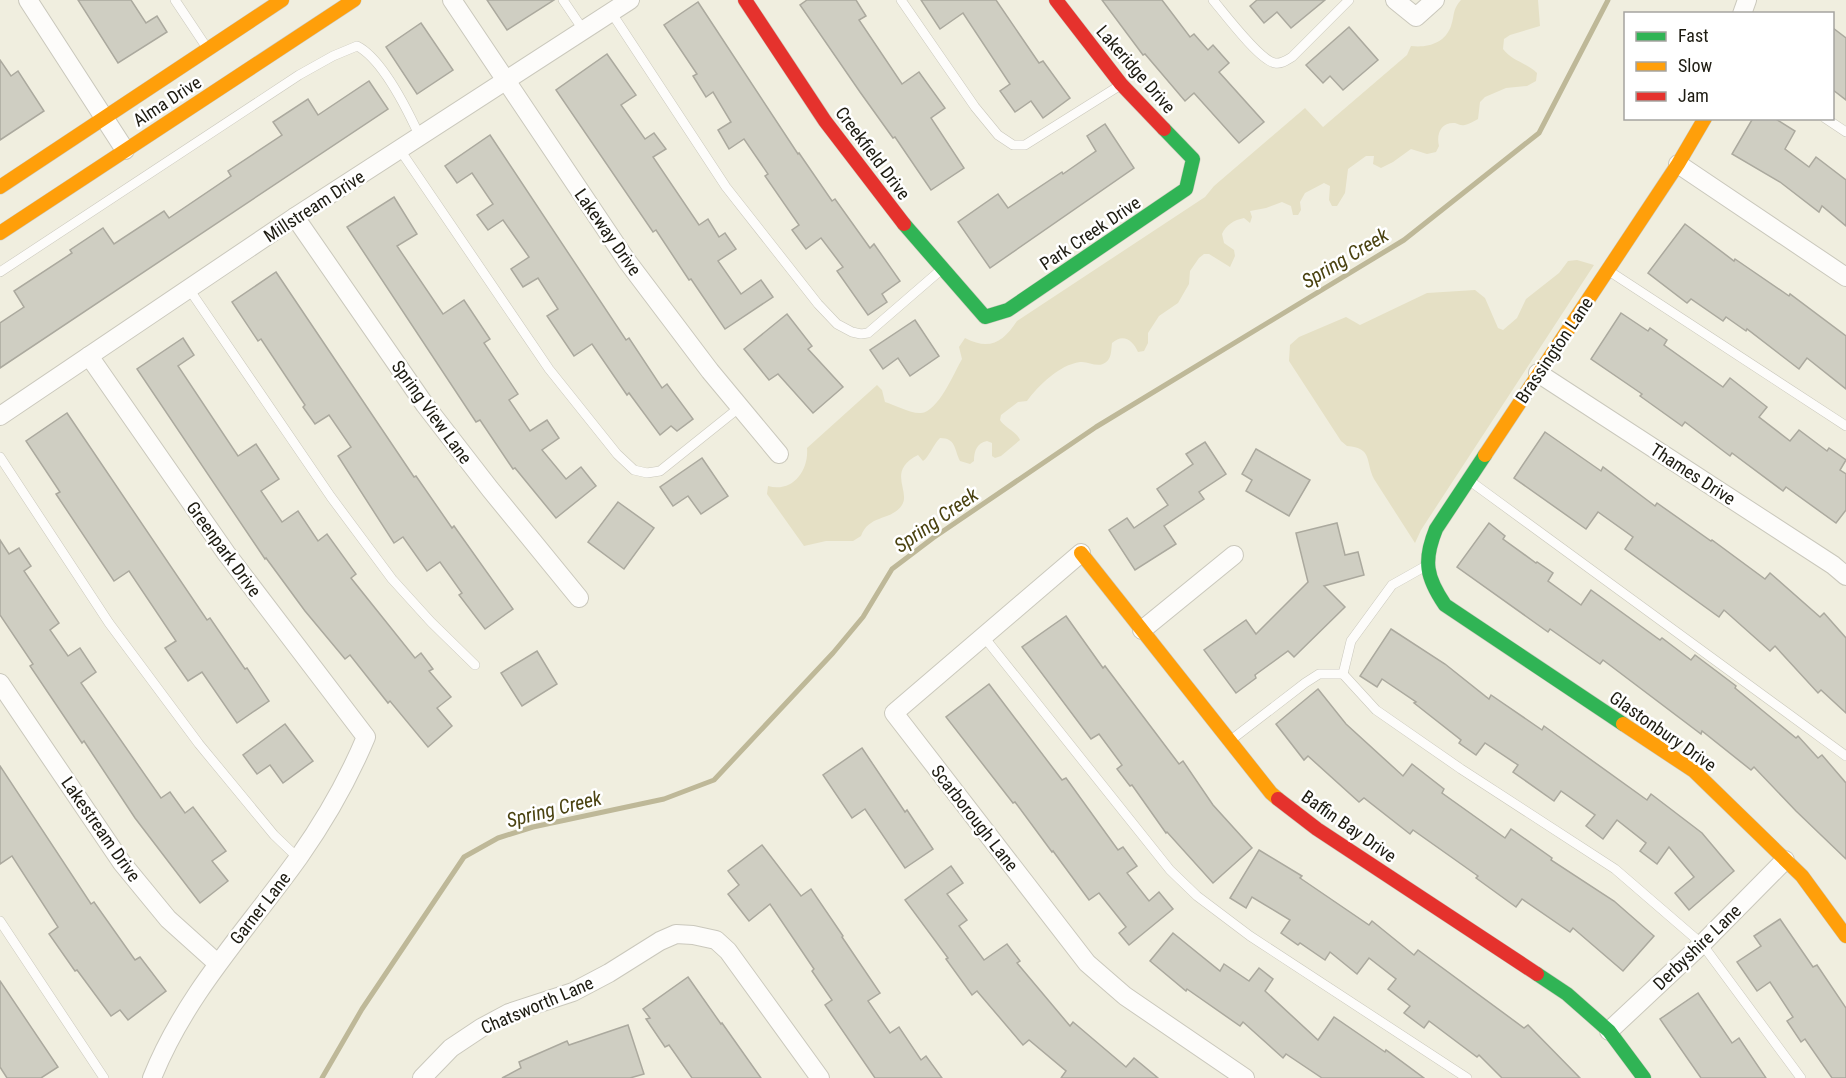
<svg xmlns="http://www.w3.org/2000/svg" width="1846" height="1078" font-family="'Roboto Condensed',sans-serif">
<style>
.green{fill:#e5e0c5}
.lines{fill:none;stroke-linecap:round;stroke-linejoin:round}
.stream{stroke:#beb898;stroke-width:5}
.building{fill:#cfcec2;stroke:#aba99e;stroke-width:1.5}
.lane-casing{stroke:#cac8bc;stroke-width:10}
.street-casing{stroke:#cac8bc;stroke-width:20}
.fast-casing{stroke:#cac8bc;stroke-width:15}
.slow-casing{stroke:#cac8bc;stroke-width:15}
.jam-casing{stroke:#cac8bc;stroke-width:15}
.lane{stroke:#fdfcfa;stroke-width:9}
.street{stroke:#fdfcfa;stroke-width:18}
.fast{stroke:#30b455;stroke-width:14}
.slow{stroke:#ff9f0a;stroke-width:14}
.jam{stroke:#e5322d;stroke-width:14}
.labels{text-anchor:middle;dominant-baseline:central;stroke-width:5;stroke-linejoin:round;paint-order:stroke}
.street-label{font-size:18px;fill:#1d1b11;stroke:#fff}
.water-label{font-size:20px;font-style:italic;fill:#4a4210;stroke:#fff}
</style>
<rect width="100%" height="100%" fill="#f0eedf"/>
<g class="green">
<path d="M1461,0H1538L1540,26L1510,35L1504,39L1503,49C1512,61 1527,63 1537,73L1536,81L1527,86L1506,88L1485,97L1480,102L1478,119C1474,121 1469,124 1465,125C1460,126 1459,124 1455,123C1441,122 1436,134 1439,146L1436,152L1427,154L1411,149L1393,162L1381,168L1373,164L1374,156H1366L1348,169L1345,193L1337,206H1332L1329,200L1330,186L1324,183L1305,193L1300,202L1301,210L1298,215H1293L1291,206L1282,202L1266,208L1250,211L1252,217L1250,223L1244,218C1234,220 1226,225 1222,234L1224,243L1234,250L1235,256L1230,267L1209,254H1204L1199,258L1190,271L1189,284L1178,303L1159,316L1148,333V343L1144,351L1138,352C1133,340 1123,333 1112,343C1111,351 1112,360 1103,364C1095,367 1088,361 1080,362C1059,365 1039,385 1027,401L1018,402L1001,415L1000,420C1005,428 1016,431 1020,440L1001,456L995,458L992,456V443L987,441C977,443 974,451 974,461L970,464L960,461C954,449 956,438 940,438C933,445 929,457 923,461L918,455C886,471 911,491 902,505C892,521 869,514 861,536L853,541H826L804,546L767,494L768,486C792,493 809,471 807,448L877,385L882,390L885,402C895,405 911,414 921,413C938,412 954,373 962,359L959,347L965,338C990,351 1003,342 1017,321L1205,197L1214,186L1305,108L1323,127L1407,55L1411,46C1428,48 1445,43 1451,26C1455,15 1452,10 1461,0Z"/>
<path d="M1577,260L1594,265L1421,530L1415,543L1374,479C1365,461 1373,448 1347,446L1341,441L1289,361L1290,345L1299,337L1346,317L1360,325L1427,293L1475,290L1485,298L1498,328L1503,330L1517,318L1526,299L1559,273L1568,261Z"/>
</g>
<g class="lines">
<path class="stream" d="M322,1078L362,1009L464,857L498,838L533,827L664,799L714,780L833,653L863,617L892,569L933,538L1096,427L1404,240L1539,133L1608,0"/>
</g>
<g class="building">
<path d="M78,0H131L146,23L157,16L167,32L118,63Z"/>
<path d="M487,0H554L507,30Z"/>
<path d="M807,0H856L866,16L859,20L902,84L919,72L945,108L931,118L964,168L931,190L895,137L893,138L860,92L800,5Z"/>
<path d="M921,0H996L1039,63L1043,61L1070,98L1043,118L1031,101L1015,112L1000,91L1010,84L963,13L940,29Z"/>
<path d="M1102,0H1162L1190,37L1194,34L1208,50L1213,45L1229,63L1219,72L1264,122L1239,143L1194,93L1185,101L1145,54L1143,55Z"/>
<path d="M1257,0H1325L1291,28L1277,12L1264,23L1250,6Z"/>
<path d="M698,2L798,154L799,153L832,201L835,199L870,248L874,244L900,281L882,294L887,302L868,315L837,271L843,267L821,238L806,249L792,230L799,225L765,176L768,174L744,139L729,149L718,130L731,122L713,92L706,97L693,76L697,74L664,25Z"/>
<path d="M421,23L453,70L417,94L386,47Z"/>
<path d="M1349,27L1378,60L1343,90L1330,76L1323,83L1306,65Z"/>
<path d="M1833,28L1846,38V100L1833,90Z"/>
<path d="M607,54L636,95L621,105L645,139L654,133L666,149L653,157L699,225L708,219L719,237L725,233L736,249L718,261L741,294L761,280L773,297L725,329L691,279L689,280L656,230L653,232L556,90Z"/>
<path d="M0,60L11,76L18,71L44,111L0,140Z"/>
<path d="M369,81L388,109L0,368V323L24,307L14,291L72,253L70,250L103,228L114,244L164,211L169,218L231,176L228,171L282,135L273,122L308,99L318,115Z"/>
<path d="M1753,118H1774L1795,131L1785,149L1809,167L1816,157L1846,180V226L1822,206L1819,212L1780,182L1732,154Z"/>
<path d="M1105,124L1134,168L990,268L958,222L998,194L1008,208L1062,172L1063,174L1096,151L1087,136Z"/>
<path d="M490,135L626,340L629,338L662,388L667,384L693,419L677,431L671,426L660,435L629,393L627,395L592,344L574,356L547,316L558,309L538,278L523,287L511,269L529,257L503,220L488,230L477,215L493,204L472,173L457,183L445,166Z"/>
<path d="M394,197L417,234L397,246L443,314L464,300L490,339L484,343L518,394L509,400L530,431L547,420L559,438L542,450L566,479L581,467L596,486L556,518L515,468L513,469L480,420L476,422L347,227Z"/>
<path d="M1685,224L1734,261L1735,259L1789,296L1790,294L1846,336V389L1807,358L1799,369L1747,329L1746,331L1726,317L1723,321L1691,299L1687,303L1648,273Z"/>
<path d="M276,272L414,477L416,476L452,528L454,526L513,609L485,629L459,595L462,593L440,562L427,571L403,537L394,543L338,456L351,447L329,415L315,424L303,407L305,405L261,339L258,341L232,302Z"/>
<path d="M1621,313L1648,331L1650,328L1667,340L1664,345L1723,387L1730,378L1767,407L1759,417L1790,441L1799,430L1827,451L1829,448L1846,460L1840,470L1846,474V510L1836,523L1786,487L1783,491L1732,453L1730,456L1685,422L1682,426L1640,396L1642,394L1591,359Z"/>
<path d="M787,314L812,346L808,349L843,387L813,413L778,374L769,380L744,349Z"/>
<path d="M915,320L939,356L910,376L898,358L883,369L870,350Z"/>
<path d="M183,338L194,355L178,366L238,456L256,444L279,479L261,491L282,522L298,511L318,541L327,534L356,574L351,578L415,658L421,653L433,669L429,671L451,697L437,708L452,726L428,747L390,701L388,703L350,655L345,659L305,611L266,558L265,559L137,369Z"/>
<path d="M67,413L207,620L210,618L245,669L247,668L269,701L237,723L202,672L188,681L165,648L176,641L129,571L114,581L56,494L60,492L26,441Z"/>
<path d="M1545,432L1601,471L1603,467L1655,506L1657,503L1711,541L1712,540L1765,579L1770,573L1820,617L1824,613L1846,638V713L1821,690L1818,693L1775,646L1770,651L1724,610L1719,617L1625,549L1633,537L1598,512L1586,529L1514,478Z"/>
<path d="M1205,442L1226,474L1199,492L1204,499L1164,526L1176,544L1135,570L1109,530L1127,518L1134,528L1168,505L1157,489L1193,464L1186,454Z"/>
<path d="M1256,449L1310,480L1289,516L1246,491L1252,480L1242,474Z"/>
<path d="M702,458L728,496L701,514L688,496L673,506L660,487Z"/>
<path d="M618,502L654,528L624,569L588,542Z"/>
<path d="M1337,523L1345,555L1358,552L1364,575L1324,586L1345,607L1294,657L1288,651L1255,675L1256,678L1236,693L1204,650L1246,620L1256,634L1308,582L1296,533Z"/>
<path d="M1489,523L1505,536L1503,539L1536,563L1537,562L1553,573L1548,581L1581,605L1591,590L1660,640L1662,638L1691,660L1695,655L1736,686L1735,688L1796,738L1798,736L1818,758L1822,755L1846,783V859L1796,811L1754,767L1751,770L1702,731L1701,734L1603,660L1600,664L1550,629L1548,632L1457,567Z"/>
<path d="M0,540L9,554L19,548L31,566L24,571L59,623L50,630L68,656L80,648L96,672L81,683L161,798L170,792L185,813L193,807L226,851L212,861L228,881L200,903L135,818L84,741L82,743L30,666L33,664L0,615Z"/>
<path d="M1066,616L1103,668L1105,666L1179,764L1183,761L1213,805L1252,848L1213,883L1167,832L1166,833L1132,785L1130,786L1117,769L1122,765L1099,734L1091,739L1022,647Z"/>
<path d="M1391,629L1445,664L1489,699L1491,695L1542,730L1544,726L1647,800L1651,794L1702,833L1734,871L1689,910L1675,893L1694,877L1669,847L1657,864L1640,851L1646,843L1617,820L1603,839L1586,826L1595,815L1561,791L1554,801L1513,772L1518,765L1485,743L1476,755L1459,743L1461,740L1414,703L1416,702L1382,679L1377,687L1360,676Z"/>
<path d="M537,651L557,684L522,706L501,673Z"/>
<path d="M989,684L1062,780L1066,778L1118,850L1123,847L1137,866L1127,873L1149,901L1159,892L1173,909L1129,945L1119,933L1126,927L1099,893L1089,900L1053,851L1052,852L1015,802L1013,803L946,717Z"/>
<path d="M1318,689L1346,724L1403,776L1412,764L1444,789L1442,793L1505,838L1511,829L1552,858L1551,860L1614,901L1654,936L1623,971L1573,928L1570,932L1522,899L1516,907L1476,878L1478,876L1413,830L1410,834L1364,798L1359,802L1308,756L1304,760L1276,724Z"/>
<path d="M285,724L313,761L283,783L270,765L257,774L243,755Z"/>
<path d="M862,748L905,812L907,810L933,849L905,868L865,809L852,818L823,775Z"/>
<path d="M0,766L91,904L94,902L135,960L140,957L166,991L128,1020L120,1010L111,1016L77,970L75,971L49,934L58,927L12,856L0,864Z"/>
<path d="M762,845L801,896L811,889L843,936L842,937L880,993L868,1001L890,1033L899,1027L921,1060L926,1056L942,1078H875L825,1005L832,1000L812,971L814,969L770,904L749,921L728,894L739,885L728,871Z"/>
<path d="M1259,850L1302,876L1300,878L1369,925L1372,921L1414,955L1418,950L1524,1028L1528,1025L1580,1078H1502L1479,1055L1477,1057L1429,1021L1424,1028L1404,1013L1410,1006L1388,989L1396,979L1369,958L1357,974L1330,952L1325,960L1300,943L1298,945L1281,933L1290,920L1252,897L1246,908L1230,898Z"/>
<path d="M951,866L963,883L947,894L967,920L959,926L984,960L1007,944L1020,961L1017,963L1070,1026L1073,1022L1126,1067L1134,1058L1158,1078H1061L1066,1071L1029,1040L1023,1045L977,991L972,995L946,959L948,958L905,900Z"/>
<path d="M1780,919L1813,967L1817,965L1846,1008V1078H1832L1805,1039L1801,1042L1787,1021L1793,1017L1770,982L1757,991L1737,962L1761,946L1754,936Z"/>
<path d="M1173,933L1220,971L1224,964L1249,981L1259,968L1273,979L1265,991L1318,1040L1334,1017L1385,1052L1386,1050L1424,1078H1322L1286,1054L1283,1058L1243,1022L1240,1026L1187,989L1186,991L1150,961Z"/>
<path d="M688,977L721,1024L722,1023L761,1078H692L669,1045L665,1047L646,1019L650,1018L643,1009Z"/>
<path d="M0,981L58,1067L41,1078H7L0,1067Z"/>
<path d="M1698,993L1732,1043L1739,1038L1766,1078H1701L1660,1019Z"/>
<path d="M628,1025L644,1074L630,1078H502L521,1068L519,1062L567,1041L569,1045Z"/>
</g>
<g class="lines">
<g class="lane-casing">
<g id="lane">
<path d="M175,0L207,48"/>
<path d="M563,0L584,31"/>
<path d="M901,0L975,107L998,135L1013,145H1025L1119,86"/>
<path d="M1213,0C1224,13 1260,61 1275,63C1282,64 1287,60 1292,57L1349,0"/>
<path d="M611,12L726,187L818,304L837,324L852,332L861,334L868,333L942,269"/>
<path d="M1825,118L1846,132"/>
<path d="M400,150L549,369L617,454L634,470L647,473L660,471L740,407"/>
<path d="M1609,271L1846,426"/>
<path d="M0,272L299,75L333,56L357,46C383,59 408,111 420,137"/>
<path d="M189,289L331,497L392,579L431,622L475,665"/>
<path d="M0,457L109,623L199,744L274,835L298,858"/>
<path d="M1470,481L1846,756"/>
<path d="M984,637L1170,870L1197,896L1250,936L1467,1078"/>
<path d="M1343,674L1376,710L1461,769L1615,869L1702,944L1801,1078"/>
<path d="M1231,740L1305,683L1319,674H1343L1351,641L1392,585L1424,567"/>
<path d="M0,921L104,1078"/>
</g>
</g>
<g class="street-casing">
<g id="street">
<path d="M28,0L125,150"/>
<path d="M452,0L627,261L710,371L779,454"/>
<path d="M1395,0L1416,17L1435,0"/>
<path d="M1742,14L1747,0"/>
<path d="M1678,164L1846,277"/>
<path d="M295,217L425,405L490,489L579,598"/>
<path d="M89,356L226,553L366,737C348,780 325,820 299,857C247,930 186,993 152,1078"/>
<path d="M1538,373L1833,565L1846,576"/>
<path d="M0,416L295,217L630,0"/>
<path d="M1081,553L894,713L1087,963L1125,996L1245,1078"/>
<path d="M1142,630L1234,555"/>
<path d="M0,683L122,863L168,919L217,963"/>
<path d="M1609,1031L1702,944L1785,860"/>
<path d="M422,1078L451,1048L481,1028L509,1013L573,992L609,973L660,941L676,934L693,935L716,940L728,951L820,1078"/>
</g>
</g>
<g class="fast-casing">
<g id="fast">
<path d="M904,224L985,317L1008,310L1186,189L1193,159L1164,129"/>
<path d="M1485,455L1436,529C1423,561 1426,577 1445,605L1623,724"/>
<path d="M1537,974L1567,994L1609,1031L1644,1078"/>
</g>
</g>
<g class="slow-casing">
<g id="slow">
<path d="M0,187L282,0"/>
<path d="M0,233L354,0"/>
<path d="M1485,455L1678,164L1705,118"/>
<path d="M1081,553L1271,793L1278,799"/>
<path d="M1623,724L1694,771L1802,876L1846,936"/>
</g>
</g>
<g class="jam-casing">
<g id="jam">
<path d="M745,0L825,121L904,224"/>
<path d="M1056,0L1121,84L1164,129"/>
<path d="M1278,799L1317,829L1537,974"/>
</g>
</g>
<use href="#lane" class="lane"/>
<use href="#street" class="street"/>
<use href="#fast" class="fast"/>
<use href="#slow" class="slow"/>
<use href="#jam" class="jam"/>
</g>
<g class="labels">
<g class="street-label">
<text transform="translate(1136 69) rotate(49)">Lakeridge Drive</text>
<text transform="translate(167 101) rotate(-33)">Alma Drive</text>
<text transform="translate(873 153) rotate(53)">Creekfield Drive</text>
<text transform="translate(314 206) rotate(-33)">Millstream Drive</text>
<text transform="translate(608 232) rotate(55)">Lakeway Drive</text>
<text transform="translate(1090 233) rotate(-34)">Park Creek Drive</text>
<text transform="translate(1554 350) rotate(-56)">Brassington Lane</text>
<text transform="translate(432 412) rotate(54)">Spring View Lane</text>
<text transform="translate(1693 474) rotate(33)">Thames Drive</text>
<text transform="translate(224 549) rotate(54)">Greenpark Drive</text>
<text transform="translate(1663 731) rotate(35)">Glastonbury Drive</text>
<text transform="translate(975 818) rotate(52)">Scarborough Lane</text>
<text transform="translate(1349 826) rotate(35)">Baffin Bay Drive</text>
<text transform="translate(101 829) rotate(55)">Lakestream Drive</text>
<text transform="translate(260 908) rotate(-52)">Garner Lane</text>
<text transform="translate(1697 947) rotate(-44)">Derbyshire Lane</text>
<text transform="translate(537 1005) rotate(-23)">Chatsworth Lane</text>
</g>
<g class="water-label">
<text transform="translate(1345 258) rotate(-31)">Spring Creek</text>
<text transform="translate(936 520) rotate(-35)">Spring Creek</text>
<text transform="translate(554 809) rotate(-14)">Spring Creek</text>
</g>
</g>
<rect x="1624" y="12" width="210" height="108" fill="#ffffff" stroke="#a5a4a0" stroke-width="1.5"/>
<rect x="1636" y="32" width="30" height="9" fill="#30b455" stroke="#a5a4a0" stroke-width="1.5"/>
<text x="1678" y="42" font-size="18" fill="#1d1b11">Fast</text>
<rect x="1636" y="62" width="30" height="9" fill="#ff9f0a" stroke="#a5a4a0" stroke-width="1.5"/>
<text x="1678" y="72" font-size="18" fill="#1d1b11">Slow</text>
<rect x="1636" y="92" width="30" height="9" fill="#e5322d" stroke="#a5a4a0" stroke-width="1.5"/>
<text x="1678" y="102" font-size="18" fill="#1d1b11">Jam</text>
</svg>
